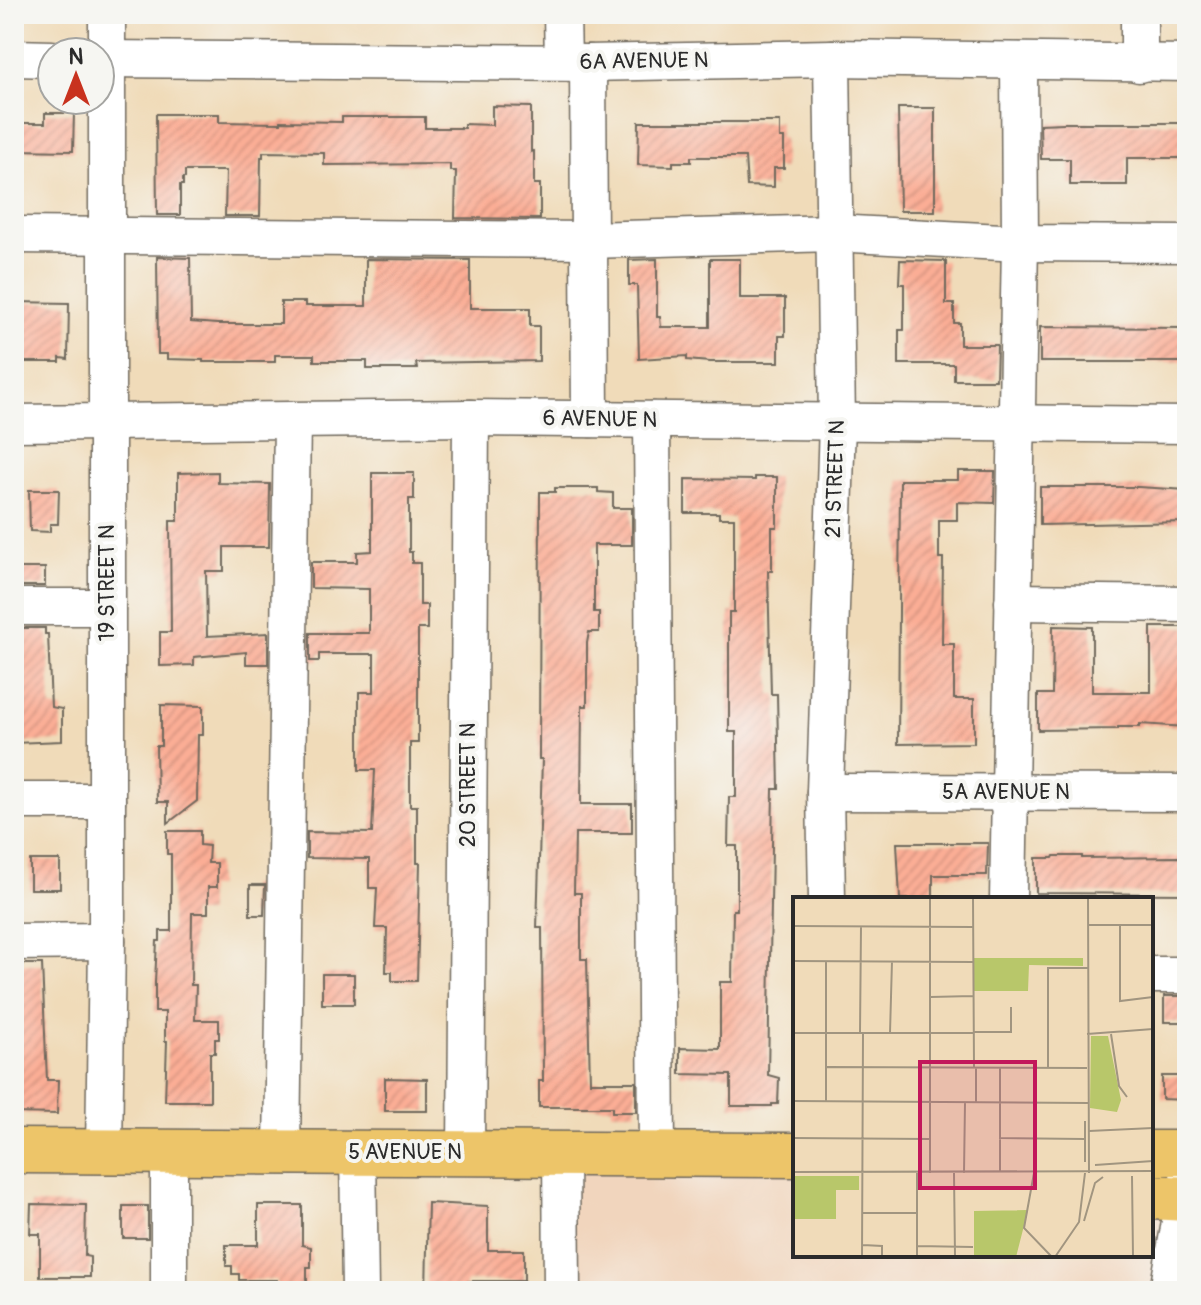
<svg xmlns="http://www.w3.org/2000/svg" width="1201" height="1305" font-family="Pangolin,sans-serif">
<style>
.built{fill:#f1d5bd}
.building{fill:url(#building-hatch)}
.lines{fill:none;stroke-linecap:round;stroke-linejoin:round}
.minor-casing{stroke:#70695d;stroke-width:39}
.major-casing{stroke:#70695d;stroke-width:47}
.minor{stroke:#fff;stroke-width:36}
.major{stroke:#edc569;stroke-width:44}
.labels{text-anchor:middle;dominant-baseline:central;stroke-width:8;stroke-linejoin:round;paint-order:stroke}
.street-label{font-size:22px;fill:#2b2b2b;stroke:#f6f6f2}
.inset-road{fill:none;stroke:#a19580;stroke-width:2}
.view{fill:#c2185b;fill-opacity:0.15;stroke:#c2185b;stroke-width:4}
.inset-edge{fill:none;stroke:#2b2b2b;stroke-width:4}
</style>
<defs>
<pattern id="building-hatch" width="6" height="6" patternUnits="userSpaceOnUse" patternTransform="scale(2)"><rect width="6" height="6" fill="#fbad95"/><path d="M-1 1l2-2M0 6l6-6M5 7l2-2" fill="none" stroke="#d79581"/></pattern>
</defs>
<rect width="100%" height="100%" fill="#f6f6f2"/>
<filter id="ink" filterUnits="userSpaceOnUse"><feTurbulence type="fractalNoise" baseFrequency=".0125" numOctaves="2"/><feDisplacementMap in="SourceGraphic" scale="16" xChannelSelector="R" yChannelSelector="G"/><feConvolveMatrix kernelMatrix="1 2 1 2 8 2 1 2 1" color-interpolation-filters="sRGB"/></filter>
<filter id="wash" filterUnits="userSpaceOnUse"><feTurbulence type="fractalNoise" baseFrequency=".006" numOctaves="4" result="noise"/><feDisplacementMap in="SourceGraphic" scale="32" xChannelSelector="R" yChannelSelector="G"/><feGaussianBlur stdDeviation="1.8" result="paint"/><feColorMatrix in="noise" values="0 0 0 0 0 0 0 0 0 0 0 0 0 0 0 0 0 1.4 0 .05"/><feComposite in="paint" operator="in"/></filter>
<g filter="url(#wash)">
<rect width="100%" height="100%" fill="#f0dbb9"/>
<path class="built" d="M561,1152L795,1155V1255H1151V1197L1187,1199V1291H562Z"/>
<g id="blocks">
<g class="building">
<path d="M492,106L531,107V152L534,151V184H540V219L455,218L456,171H450V164L324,165V153L263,152V157H261L260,216H225L226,171H185V178H183V185H180V215H157L156,114H219V122L281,123V121L342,122V117H425V128H464V124L492,125Z"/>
<path d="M898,108H935V211H900Z"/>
<path d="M45,113H74L73,151L14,150V123H45Z"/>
<path d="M639,122H780V138H784V168H774V187L747,186L745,157H691V162H673V166L638,165Z"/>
<path d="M1064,123H1187V158H1127V185H1070V159H1041L1040,124Z"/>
<path d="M157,257L190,258L191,322L217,324H281V302H305V306H366V259L470,260V308H530V326H539V361L416,363L417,369H367V361H314V355H275V362H203V360L167,359V354H158Z"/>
<path d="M657,259V317H660L661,327H710V259H740V298H785V336H779V362H710L687,360V356L639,359L637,285H629V260Z"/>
<path d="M900,260L946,261V304H954V323H960V345H997L996,380H954V364H899V330H904V284H899Z"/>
<path d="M14,302L69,303L68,359L60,358V362H14Z"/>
<path d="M1040,327L1187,328V362H1040Z"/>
<path d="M958,471H995L994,503L957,502V520H939V558H943L942,644H954V699H974V743L898,744L900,480H958Z"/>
<path d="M218,472V483L270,484L269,547H224V571H206L207,636L268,633V664H246V652L194,657V665L160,666V632H171L170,521H178V473Z"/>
<path d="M372,473H414V499H409V552H412V563H420V605H427V629H418V743H410V806H417V863H420L417,981H392V972H386L387,928H375L377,888H369V859L307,858V832L372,833L375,770H359V692H374V654H319V661H310V633H369V589L311,588V562H357V552L372,551Z"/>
<path d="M755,477H777V527H772V571H768L771,694H777L779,789H773L768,1075L779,1078L778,1104H772V1106H731V1075L680,1074V1048L720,1049V982H732L733,910H737V846H728L729,797H736V732H729V612H734V518H719V513H685V479L755,480Z"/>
<path d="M1040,487H1138L1187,490V522L1040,525Z"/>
<path d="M555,488H598V492L613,493V508H632V545H594V612H599V632H589L587,643V706H582L581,804H632V833H575L574,893H581V959H587L590,1082H636V1112H612V1107H539V1081H543L542,928H537L542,759H539L540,492H555Z"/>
<path d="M29,490H59L58,524H50V532L30,531Z"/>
<rect x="17" y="568" width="28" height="18"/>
<path d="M1053,626L1092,627V692H1151V627H1187V727L1140,724V727H1118V729L1038,730V694H1052Z"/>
<path d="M17,628H45V634H48L51,707L62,709V741L14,743V634H17Z"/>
<path d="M161,705L203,706V735H198L197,801L168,823V802H157L156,746H161Z"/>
<path d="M167,831H200V845L209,846L208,863H217V887H208V913H192L191,985H196L195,1020H219V1039H215V1053H210V1101H165L167,1041H165V1012H155V982L157,941H160V931H171V854H167Z"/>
<path d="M897,843H988L987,875H933V899H900Z"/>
<path d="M1054,856H1082V858L1181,857L1187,859V894L1036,893V858H1053Z"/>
<rect x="30" y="860" width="30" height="29"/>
<path d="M250,885H265L264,915H250Z"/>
<path d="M14,964H42L47,1080H58L57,1114L14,1113Z"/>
<rect x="322" y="974" width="32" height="30"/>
<rect x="1164" y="996" width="23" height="26"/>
<path d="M1162,1076H1187V1100L1162,1099Z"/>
<path d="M385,1078L427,1079V1111H385Z"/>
<path d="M428,1203L488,1206V1250H524V1281H473L466,1282L465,1291H426Z"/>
<path d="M31,1204L86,1205L85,1256L90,1257V1277H40V1234H30Z"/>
<path d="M258,1205H302V1245L311,1247V1267H307V1291H276L277,1280H239V1274H232V1266H226V1245H258Z"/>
<rect x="123" y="1206" width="25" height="32"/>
</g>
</g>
</g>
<g filter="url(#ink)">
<use href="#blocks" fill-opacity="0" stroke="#70695d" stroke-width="2"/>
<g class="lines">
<g class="minor-casing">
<g id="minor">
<path d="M562,14L563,62"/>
<path d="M14,58L52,59"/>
<path d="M100,59L588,63L832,58L1187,63"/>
<path d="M588,63L590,419"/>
<path d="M1139,64V14"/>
<path d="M14,235L589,240L834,233L1020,243L1187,244"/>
<path d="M652,420L657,1152"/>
<path d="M14,423L471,418L1187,425"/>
<path d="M1013,602L1187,604"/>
<path d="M14,607H107"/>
<path d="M825,792L1187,793"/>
<path d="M14,801H107"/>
<path d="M827,899L825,792L837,423L832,58"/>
<path d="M1008,899L1020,243L1019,61"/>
<path d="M14,942L107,941"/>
<path d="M1151,975H1187"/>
<path d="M104,1151L107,941V14"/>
<path d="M169,1151V1291"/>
<path d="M358,1151L360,1291"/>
<path d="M282,1152L292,421"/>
<path d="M466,1152L471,418"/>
<path d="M561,1152L562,1291"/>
<path d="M1168,1291L1187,1182"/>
</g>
</g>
<g class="major-casing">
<g id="major">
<path d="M14,1151L795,1155"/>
<path d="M1151,1153H1187"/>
<path d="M1151,1197L1187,1199"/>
</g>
</g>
<use href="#minor" class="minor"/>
<use href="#major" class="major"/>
</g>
</g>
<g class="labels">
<g class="street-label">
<text transform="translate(644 61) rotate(-1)">6A AVENUE N</text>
<text transform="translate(600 419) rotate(1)">6 AVENUE N</text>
<text transform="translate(835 479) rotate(-88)">21 STREET N</text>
<text transform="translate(107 583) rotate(-90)">19 STREET N</text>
<text transform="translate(468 785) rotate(-90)">20 STREET N</text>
<text x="1006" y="792">5A AVENUE N</text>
<text x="405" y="1152">5 AVENUE N</text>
</g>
</g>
<g transform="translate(793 897)">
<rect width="360" height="360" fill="#f0dbb9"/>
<path d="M180,61H290V69L236,68L235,94H180ZM298,139H315L328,203L324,215L297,211ZM0,279H66V293H43V322H0ZM235,313L223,360H181V314Z" fill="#b8c76a"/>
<path class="inset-road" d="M180,0L181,171M295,0L296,276M295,28H360M327,28V104L360,100M0,29L180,30M0,64L180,65M137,100L180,99M181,135H218V110M0,136H181M67,136L68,29M97,136L99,64M294,137L360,132M318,137L326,189L334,200M34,170L294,171M183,171V205M255,171V71H295M0,204L296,206M33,205V64M296,234L360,231M0,241L137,242M206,241L292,242M292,265V224M302,268L360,264M0,275L360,274M207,275V171M124,276V360M137,276V0M161,276L162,360M171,276L172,205M241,276L231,331L259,360M339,279L340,360M70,316H125M291,324L302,286L310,280M70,348L89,349V360M124,349L180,350M69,360L70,136M262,360L286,325L292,276"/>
<path class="view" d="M127,165H242V291H127Z"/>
<rect width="360" height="360" class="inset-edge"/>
</g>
<rect width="1201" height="1305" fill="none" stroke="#f6f6f2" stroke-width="48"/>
<g transform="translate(76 76)"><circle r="38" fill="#f6f6f2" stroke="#a5a5a2" stroke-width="2"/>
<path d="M0-6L14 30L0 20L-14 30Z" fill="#c8321e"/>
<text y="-12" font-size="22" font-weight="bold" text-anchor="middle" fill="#2b2b2b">N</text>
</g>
</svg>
